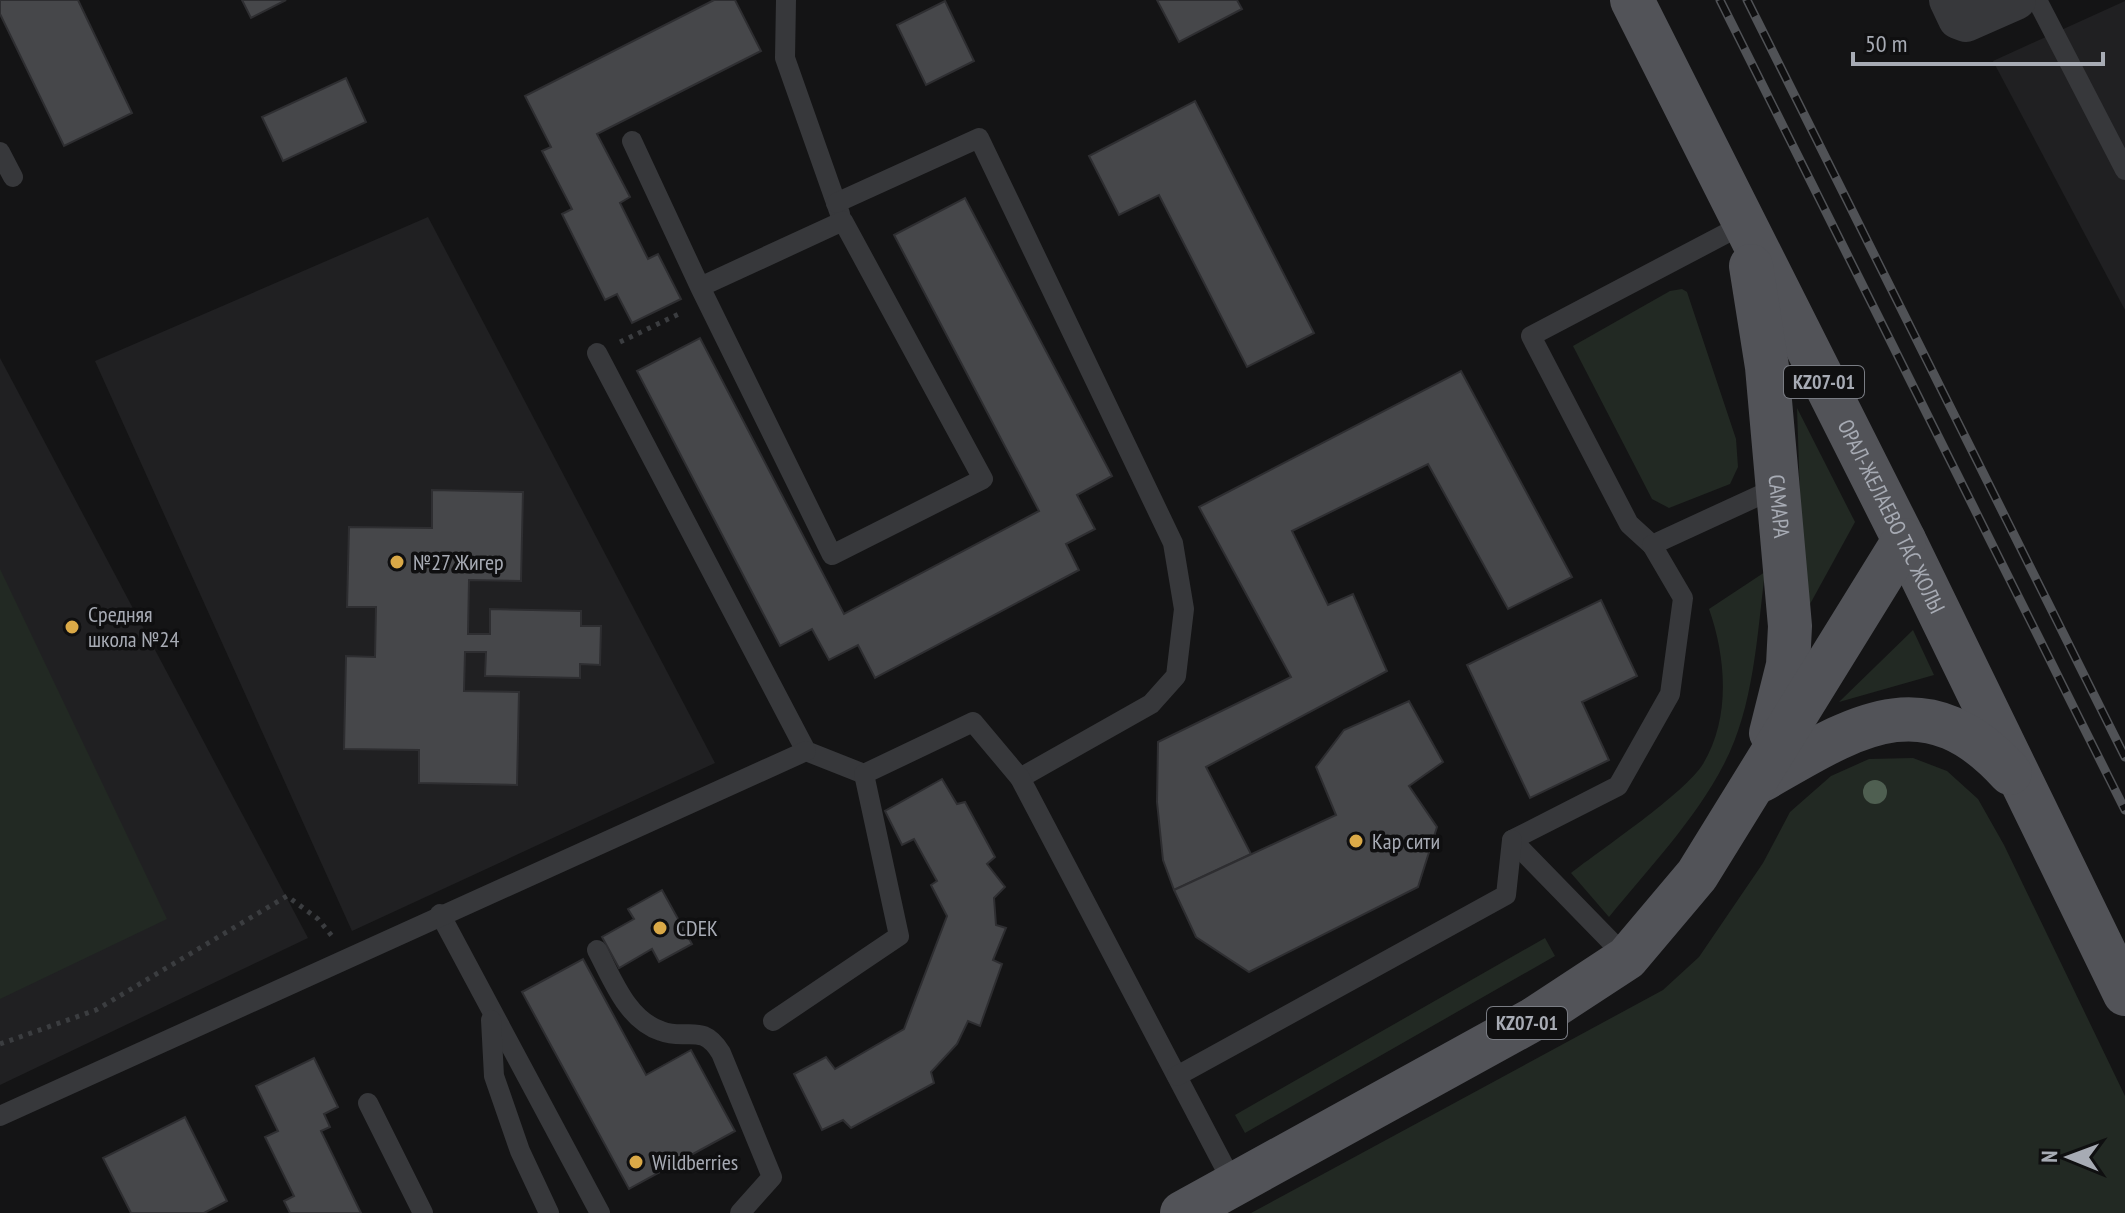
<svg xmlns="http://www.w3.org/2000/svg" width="2125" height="1213" font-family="'PT Sans Narrow',sans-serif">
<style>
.built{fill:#202022}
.green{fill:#222923}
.building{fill:#46474a;stroke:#2e2e31;stroke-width:2}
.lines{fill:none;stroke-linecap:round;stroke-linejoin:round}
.path{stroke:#3b3d40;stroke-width:5;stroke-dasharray:4 6;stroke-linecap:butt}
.lane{stroke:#37383b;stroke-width:20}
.street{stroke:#37383b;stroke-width:40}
.primary{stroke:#525358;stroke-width:44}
.rail-casing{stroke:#505256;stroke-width:9}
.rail{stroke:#0f0f10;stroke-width:6;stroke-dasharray:18;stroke-linecap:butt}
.tree{fill:#4f5f51}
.poi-dot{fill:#daa947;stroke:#0f0f10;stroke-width:3}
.labels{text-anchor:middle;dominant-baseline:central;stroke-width:7;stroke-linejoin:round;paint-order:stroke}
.shield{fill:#0f0f10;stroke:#797c83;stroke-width:2}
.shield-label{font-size:20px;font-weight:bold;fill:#a7abb4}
.street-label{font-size:22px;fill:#a7abb4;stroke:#0f0f10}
.poi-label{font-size:22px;fill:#a7abb4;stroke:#0f0f10;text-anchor:start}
</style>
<rect width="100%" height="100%" fill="#141415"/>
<g class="built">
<path d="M2125,1V310L1993,61Z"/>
<path d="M428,217L715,763L352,931L95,361Z"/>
<path d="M0,358L308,938L0,1085Z"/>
</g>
<g class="green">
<path d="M1682,289L1687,292L1736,439L1738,467L1730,484L1669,508L1652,499L1573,346L1670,291Z"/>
<path d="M1797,408L1855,522L1804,615Z"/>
<path d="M0,569L167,919L0,999Z"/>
<path d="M1765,572C1757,635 1754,707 1724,764C1695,820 1649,868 1609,917L1571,873C1602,849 1685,793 1703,764C1731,718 1726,657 1709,609Z"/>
<path d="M1913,630L1934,675L1839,702Z"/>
<path d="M1913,758L1947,771L1978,799L2004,845L2125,1096V1213H1251L1663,990L1699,957L1763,863L1790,812L1831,776L1869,759Z"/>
<path d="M1545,938L1555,956L1245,1133L1235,1115Z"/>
</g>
<g class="building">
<path d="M0,0H78L132,113L64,146L0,14Z"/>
<path d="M242,0H286L251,18Z"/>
<path d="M714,0H735L761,51L597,134L630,197L620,203L648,259L658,254L681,299L632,323L617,294L605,300L562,214L572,209L542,151L551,147L525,96Z"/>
<path d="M1157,0H1237L1242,9L1179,42Z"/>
<path d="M945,1L974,61L926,85L897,25Z"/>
<path d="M346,78L366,122L283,161L262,117Z"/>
<path d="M1195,101L1314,333L1247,367L1159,195L1119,215L1089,156Z"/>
<path d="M965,198L1112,476L1077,495L1095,529L1066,544L1079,570L875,678L858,645L829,660L812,629L780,646L637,371L700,338L844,614L1039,511L894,235Z"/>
<path d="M1461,371L1572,577L1508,609L1428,464L1292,531L1328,605L1353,594L1387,671L1206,767L1251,854L1174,890L1163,860L1157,802L1158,742L1291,677L1199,507Z"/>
<path d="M432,490L523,492L521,581L469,580L468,634H490V609L581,611V626H601L600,665L580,664V678L485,676L486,652H465L464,691L519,692L517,785L419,783V750L344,749L346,656L375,657L376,607H347L349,527L432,528Z"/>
<path d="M1601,600L1637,676L1582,702L1609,760L1530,798L1467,665Z"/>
<path d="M1409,701L1443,762L1409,786L1437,827L1418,887L1249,972L1196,937L1174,890L1336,815L1316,767L1344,730Z"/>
<path d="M942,779L957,804L965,802L995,857L987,864L1005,887L994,898L996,925L1006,928L993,960L1002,964L980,1026L968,1021L957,1044L931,1072L934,1083L851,1128L843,1120L822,1130L794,1074L826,1057L835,1069L904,1029L947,916L931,885L937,881L914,839L902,845L885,811Z"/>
<path d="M662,890L692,944L659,962L652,949L619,968L602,937L634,919L628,909Z"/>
<path d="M583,959L646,1075L691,1050L735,1131L629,1189L522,992Z"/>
<path d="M314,1058L338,1107L324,1114L330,1127L321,1131L361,1213H290L284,1201L294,1196L265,1137L278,1131L256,1086Z"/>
<path d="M185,1117L227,1201L204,1213H131L103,1158Z"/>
</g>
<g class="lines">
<g class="path">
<path d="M620,342L683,312"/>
<path d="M0,1044L96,1010L287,896L318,919L332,936"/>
</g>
<g class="lane">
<path d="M786,0L785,58L840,214"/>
<path d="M2037,0L2125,170"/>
<path d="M632,141L700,287L843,221L983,479L832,555L700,287"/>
<path d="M0,152L13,177"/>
<path d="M836,203L979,138L1173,543L1184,609L1176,676L1151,704L1020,778"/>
<path d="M597,353L806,751L864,774"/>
<path d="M1652,545L1629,524L1531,336L1744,224"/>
<path d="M440,914L600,1213"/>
<path d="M597,950C612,978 627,1020 661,1031C687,1041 702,1022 721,1053L772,1177L740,1213"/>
<path d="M1627,958L1512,840L1618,786L1670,694L1683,598L1652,545L1780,486"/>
<path d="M491,1020L494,1076L520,1151L549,1213"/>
<path d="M773,1021L899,936L864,774L973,722L1020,778L1234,1185"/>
<path d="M1177,1076L1506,895L1512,840"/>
<path d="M368,1103L423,1213"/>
<path d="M0,1116L806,751"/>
</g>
<path class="street" d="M1949,0L1958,19L1966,22L2016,0"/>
<g class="primary">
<path id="s1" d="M1632,0L1904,540L2125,994"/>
<path id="s2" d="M1751,266L1767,367L1790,626L1788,665L1771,733"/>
<path d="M1760,781C1851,729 1923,677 2010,773"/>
<path d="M1182,1213L1534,1019L1627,958L1697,875L1904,540"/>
</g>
<g class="rail-casing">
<g id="rail">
<path d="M1720,0L2125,810"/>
<path d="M1747,0L2125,757"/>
</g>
</g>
<use href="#rail" class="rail"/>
</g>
<circle class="tree" cx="1875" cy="792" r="12"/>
<g class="poi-dot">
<circle cx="397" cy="562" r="8"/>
<circle cx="72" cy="627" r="8"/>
<circle cx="1356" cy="841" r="8"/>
<circle cx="660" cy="928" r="8"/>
<circle cx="636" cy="1162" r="8"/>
</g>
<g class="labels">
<g class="shield">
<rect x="1784" y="366" width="80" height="32" rx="6"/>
<rect x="1487" y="1007" width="80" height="32" rx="6"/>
</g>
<g class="shield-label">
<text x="1824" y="382">KZ07-01</text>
<text x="1527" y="1023">KZ07-01</text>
</g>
<g class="street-label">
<text stroke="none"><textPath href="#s2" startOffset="242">САМАРА</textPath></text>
<text stroke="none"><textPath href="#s1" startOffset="578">ОРАЛ-ЖЕЛАЕВО ТАС ЖОЛЫ</textPath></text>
</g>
<g class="poi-label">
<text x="413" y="562">№27 Жигер</text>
<text x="88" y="614">Средняя<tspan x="88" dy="25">школа №24</tspan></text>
<text x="1372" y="841">Кар сити</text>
<text x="676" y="928">CDEK</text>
<text x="652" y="1162">Wildberries</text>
</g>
</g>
<g transform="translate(2069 1157) rotate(271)" stroke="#0f0f10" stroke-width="6" paint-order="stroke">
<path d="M0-6L14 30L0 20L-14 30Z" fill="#a7abb4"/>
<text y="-12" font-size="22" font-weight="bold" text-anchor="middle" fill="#a7abb4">N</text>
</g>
<path d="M1853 52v12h250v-12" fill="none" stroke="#a7abb4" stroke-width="4"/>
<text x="1865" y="52" font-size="24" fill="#a7abb4" stroke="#0f0f10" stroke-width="6" paint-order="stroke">50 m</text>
</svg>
